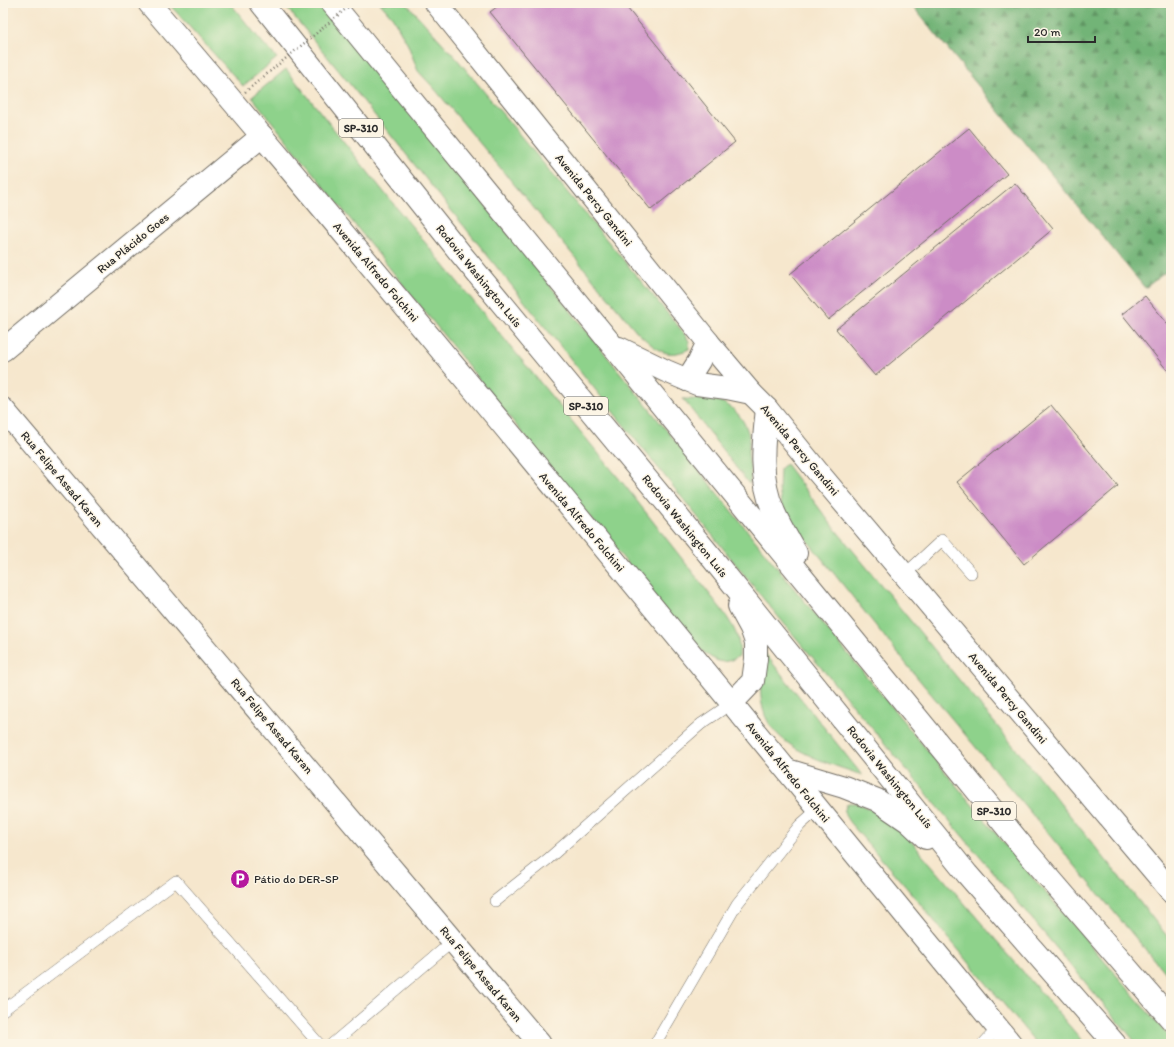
<svg xmlns="http://www.w3.org/2000/svg" width="1174" height="1047" font-family="Itim,sans-serif">
<style>
.green{fill:#8ed28b;stroke:#5c7e5b}
.forest{fill:url(#forest-firs);stroke:#4e7051}
.building{fill:#cc8cc6}
.lines{fill:none;stroke-linecap:round;stroke-linejoin:round}
.lane-casing{stroke:#726d64;stroke-width:12}
.street-casing{stroke:#726d64;stroke-width:24}
.secondary-casing{stroke:#726d64;stroke-width:24}
.highway-casing{stroke:#726d64;stroke-width:24}
.lane{stroke:#fff;stroke-width:11}
.street{stroke:#fff;stroke-width:22}
.secondary{stroke:#fff;stroke-width:22}
.highway{stroke:#fff;stroke-width:22}
.path-bridge{stroke:#726d64;stroke-width:2.5;stroke-dasharray:1 3;stroke-linecap:butt}
.labels{text-anchor:middle;dominant-baseline:central;stroke-width:3;stroke-linejoin:round;paint-order:stroke}
.shield{fill:#fcf5e5;stroke:#6a6863;stroke-width:1}
.shield-label{font-size:11px;font-weight:bold;fill:#2b2b2b}
.street-label{font-size:12px;fill:#2b2b2b;stroke:#fcf5e5}
.poi-label{font-size:12px;fill:#2b2b2b;stroke:#fcf5e5;text-anchor:start}
</style>
<defs>
<pattern id="forest-firs" width="22" height="20" patternUnits="userSpaceOnUse"><rect width="22" height="20" fill="#72b477"/><path d="M5 1l3.5 6h-7zM16 11l3.5 6h-7z" fill="#5e9362"/></pattern>
</defs>
<rect width="100%" height="100%" fill="#fcf5e5"/>
<filter id="ink" filterUnits="userSpaceOnUse"><feTurbulence type="fractalNoise" baseFrequency=".025" numOctaves="2"/><feDisplacementMap in="SourceGraphic" scale="8" xChannelSelector="R" yChannelSelector="G"/><feConvolveMatrix kernelMatrix="1 2 1 2 8 2 1 2 1" color-interpolation-filters="sRGB"/></filter>
<filter id="wash" filterUnits="userSpaceOnUse"><feTurbulence type="fractalNoise" baseFrequency=".012" numOctaves="4" result="noise"/><feDisplacementMap in="SourceGraphic" scale="16" xChannelSelector="R" yChannelSelector="G"/><feGaussianBlur stdDeviation="0.9" result="paint"/><feColorMatrix in="noise" values="0 0 0 0 0 0 0 0 0 0 0 0 0 0 0 0 0 1.4 0 .05"/><feComposite in="paint" operator="in"/></filter>
<g filter="url(#wash)">
<rect width="100%" height="100%" fill="#f6e7cd"/>
<g class="green">
<path d="M168,3H230L262,42L277,58L243,86Z"/>
<path d="M283,3H321L371,63L787,580L1021,864L1171,1039V1044H1137L766,602L344,77Z"/>
<path d="M380,3H406L457,59L683,332L689,341V349C665,360 656,349 638,333L433,87L418,71L408,45L393,18Z"/>
<path d="M286,69L391,201L626,487L722,610C733,626 741,637 739,656C733,660 723,664 716,660C700,653 684,632 672,619L252,97Z"/>
<path d="M683,399C708,400 725,396 741,418C745,424 749,432 749,438C750,443 748,449 748,454C749,464 753,475 749,484Z"/>
<path d="M786,464L831,524L1039,777L1171,941V980L916,676L795,525L782,507L779,490L780,469Z"/>
<path d="M763,651L862,775C828,763 773,749 763,709C758,691 762,670 763,651Z"/>
<path d="M848,803H857L887,816L905,834L1085,1044H1037L906,887L850,823C845,816 842,811 848,803Z"/>
</g>
<path class="forest" d="M910,3H1171V268L1145,288Z"/>
<g id="blocks">
<g class="building">
<path d="M502,3H623L735,142L651,210L490,12Z"/>
<path d="M969,128L1007,174L828,320L790,274Z"/>
<path d="M1015,183L1053,229L875,376L836,329Z"/>
<path d="M1145,296L1171,328V375L1122,314Z"/>
<path d="M1051,405L1118,486L1024,564L957,482Z"/>
</g>
</g>
</g>
<g filter="url(#ink)">
<use href="#blocks" fill-opacity="0" stroke="#726d64" stroke-width="1"/>
<g class="lines">
<g class="lane-casing">
<g id="lane">
<path d="M904,575L942,540L971,573"/>
<path d="M495,901L548,859L701,724L732,703"/>
<path d="M3,1010L176,881L319,1044"/>
<path d="M332,1044L453,941"/>
<path d="M655,1044L737,904L800,825L818,809"/>
<path d="M983,1044L998,1028"/>
</g>
</g>
<g class="street-casing">
<g id="street">
<path d="M3,350L262,136"/>
<path d="M3,409L540,1044"/>
</g>
</g>
<g class="secondary-casing">
<g id="secondary">
<path d="M149,3C442,346 725,696 1011,1044"/>
<path d="M436,3L708,342L751,393L767,409L817,471L1171,891"/>
<path d="M687,380L699,361L708,342"/>
</g>
</g>
<g class="highway-casing">
<g id="highway">
<path d="M261,3L461,254L712,558L967,874L1115,1044"/>
<path d="M332,3L1028,853L1171,1019"/>
<path d="M619,348L666,371L697,384L727,388L751,393"/>
<path d="M767,409C763,443 759,480 774,512C780,526 788,539 796,553"/>
<path d="M732,703L753,681L756,659V642L751,628L739,606"/>
<path d="M787,770L844,787L877,800L909,822L926,838"/>
</g>
</g>
<use href="#lane" class="lane"/>
<use href="#street" class="street"/>
<use href="#secondary" class="secondary"/>
<use href="#highway" class="highway"/>
<path class="path-bridge" d="M245,92L353,3"/>
</g>
</g>
<defs>
<g id="parking-disc" transform="scale(1)"><circle r="9.5" fill="#b5179e" stroke="#fcf5e5"/><path d="M-3.5-5.5H1a3.5 3.5 0 0 1 0 7H-1V5.5H-3.5ZM-1-3.4V-.6H.8a1.4 1.4 0 0 0 0-2.8Z" fill="#fff"/></g>
</defs>
<g fill-rule="evenodd">
<use href="#parking-disc" x="240" y="879"/>
</g>
<g class="labels">
<g class="shield">
<rect x="339" y="119" width="44" height="18" rx="3"/>
<rect x="564" y="397" width="44" height="18" rx="3"/>
<rect x="972" y="802" width="44" height="18" rx="3"/>
</g>
<g class="shield-label">
<text x="361" y="128">SP-310</text>
<text x="586" y="406">SP-310</text>
<text x="994" y="811">SP-310</text>
</g>
<g class="street-label">
<text transform="translate(594 200) rotate(51)">Avenida Percy Gandini</text>
<text transform="translate(133 243) rotate(-39)">Rua Plácido Goes</text>
<text transform="translate(376 272) rotate(50)">Avenida Alfredo Folchini</text>
<text transform="translate(479 276) rotate(51)">Rodovia Washington Luís</text>
<text transform="translate(800 450) rotate(50)">Avenida Percy Gandini</text>
<text transform="translate(62 479) rotate(50)">Rua Felipe Assad Karan</text>
<text transform="translate(582 522) rotate(50)">Avenida Alfredo Folchini</text>
<text transform="translate(685 526) rotate(51)">Rodovia Washington Luís</text>
<text transform="translate(1008 698) rotate(50)">Avenida Percy Gandini</text>
<text transform="translate(272 726) rotate(50)">Rua Felipe Assad Karan</text>
<text transform="translate(788 772) rotate(51)">Avenida Alfredo Folchini</text>
<text transform="translate(890 777) rotate(51)">Rodovia Washington Luís</text>
<text transform="translate(481 974) rotate(50)">Rua Felipe Assad Karan</text>
</g>
<g class="poi-label">
<text x="254" y="879">Pátio do DER-SP</text>
</g>
</g>
<rect width="1174" height="1047" fill="none" stroke="#fcf5e5" stroke-width="16"/>
<path d="M1028 36v6h67v-6" fill="none" stroke="#2b2b2b" stroke-width="2"/>
<text x="1034" y="36" font-size="12" fill="#2b2b2b" stroke="#fcf5e5" stroke-width="3" paint-order="stroke">20 m</text>
</svg>
